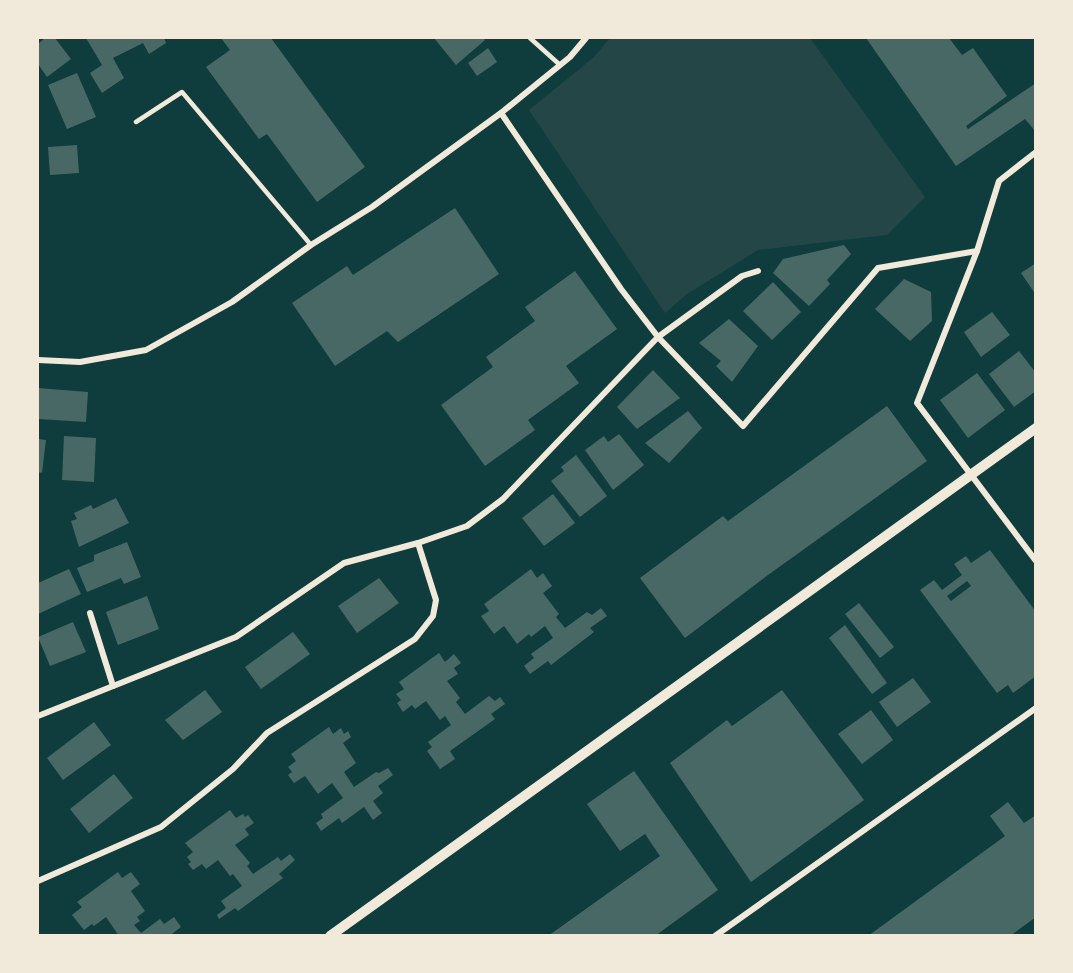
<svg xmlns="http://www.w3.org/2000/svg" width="1073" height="973" font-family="Helvetica,sans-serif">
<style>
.green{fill:#244646}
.building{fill:#486865;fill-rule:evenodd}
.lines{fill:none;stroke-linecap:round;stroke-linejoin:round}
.service{stroke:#f1e9da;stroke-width:4.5}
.minor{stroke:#f1e9da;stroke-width:6}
.tertiary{stroke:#f1e9da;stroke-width:10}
</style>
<rect width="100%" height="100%" fill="#0f3d3e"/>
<path class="green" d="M610,38H810L925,197L887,235L758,250L687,294L665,313L529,110L594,57Z"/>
<g class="building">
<path d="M45,38H55L71,59L47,77L38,64V44Z"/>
<path d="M86,38H164L166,43L149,54L143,43L113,58L124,78L102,93L90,73L102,65Z"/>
<path d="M221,38H271L365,167L317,202L267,134L259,139L206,67L230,50Z"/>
<path d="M434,38H483L485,40L456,65Z"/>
<path d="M866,38H949L962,55L973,48L1007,96L966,126L968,129L1036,83V132L1025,119L956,166Z"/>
<path d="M488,48L497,62L477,76L468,63Z"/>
<path d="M77,73L96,117L67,129L48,85Z"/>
<path d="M77,145L79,173L50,175L48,147Z"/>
<path d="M455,208L499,274L398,342L387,331L335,366L292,303L347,266L353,275Z"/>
<path d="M844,245L851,254L827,280L830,284L809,306L773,273L783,259Z"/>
<path d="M1036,263V295L1021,273Z"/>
<path d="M575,271L617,329L566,366L579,383L528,420L535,430L485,466L441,405L493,367L486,357L535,321L525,307Z"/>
<path d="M904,279L931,292L932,321L910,341L875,309Z"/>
<path d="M773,282L801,312L772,340L743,311Z"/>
<path d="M992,312L1010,335L981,357L964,332Z"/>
<path d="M729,319L758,346L732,382L716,366L721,361L699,343Z"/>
<path d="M1019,351L1036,373V391L1014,407L989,374Z"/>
<path d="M653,370L680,398L637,429L617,407Z"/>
<path d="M977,373L1005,410L968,438L940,400Z"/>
<path d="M38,388L88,392L86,422L38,419Z"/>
<path d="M887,406L927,461L768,575L685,638L640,578L723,516L728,521Z"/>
<path d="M688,411L702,428L669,463L645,443Z"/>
<path d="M619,434L644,465L613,490L585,450L604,436L608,442Z"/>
<path d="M64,436L96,438L94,482L62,480Z"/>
<path d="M38,439L46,440L42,473L38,472Z"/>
<path d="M576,455L607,496L580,517L551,481L564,471L561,467Z"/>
<path d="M553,494L575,523L544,546L522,518Z"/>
<path d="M116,498L129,523L79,547L71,521L77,519L74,513L91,505L93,509Z"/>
<path d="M127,542L141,577L124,584L121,578L87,592L77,568L94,561V555Z"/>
<path d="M990,550L1036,612V676L1013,693L1008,685L997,693L920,590L934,580L942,590L962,575L954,564L966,556L971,563ZM967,581L971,586L951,601L947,596Z"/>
<path d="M69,569L81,594L38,614V583Z"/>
<path d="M531,569L537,578L543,573L552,586L543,593L559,614L556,617L565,628L587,612L592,615L601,608L607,616L590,628L594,632L551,665L548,661L530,674L524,666L534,658L531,654L553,638L545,626L531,637L529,634L517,644L504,626L494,634L481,616L489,611L484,604Z"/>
<path d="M379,578L399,603L357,633L338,606Z"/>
<path d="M147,596L159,629L118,645L106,612Z"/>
<path d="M859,603L894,647L880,658L845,614Z"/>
<path d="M73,622L86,652L50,666L38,637Z"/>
<path d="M845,625L887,683L872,694L829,638Z"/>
<path d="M293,632L310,654L261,689L245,667Z"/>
<path d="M439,653L445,662L454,654L461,663L454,668L458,674L447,681L460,698L456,702L465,714L489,696L495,701L500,697L505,704L491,714L495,719L450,751L455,759L440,769L427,751L432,747L428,742L451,725L445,716L440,720L426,701L415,709L412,705L403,712L397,703L401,700L396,694L404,689L399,682Z"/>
<path d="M913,678L931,702L897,727L879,702Z"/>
<path d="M205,690L222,712L183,740L165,720Z"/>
<path d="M782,690L864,800L751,882L670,763L727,720L732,726Z"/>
<path d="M871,710L893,740L862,764L838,734Z"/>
<path d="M94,722L111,745L63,780L47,758Z"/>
<path d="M329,727L333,734L341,728L344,734L348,731L351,737L343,743L356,763L344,772L354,787L376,772L379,773L388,768L393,775L378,786L383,793L373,801L382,813L373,820L364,807L342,823L339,818L321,831L316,823L323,818L321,814L343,798L332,783L318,794L305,776L294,783L288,775L292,772L288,767L296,761L291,754Z"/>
<path d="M634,771L718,890L655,936H548L660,856L645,834L620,851L587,804Z"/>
<path d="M114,774L133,798L89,833L70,809Z"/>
<path d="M1008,802L1024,823L1036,815V917L1010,936H868L1005,836L990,816Z"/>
<path d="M230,810L236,818L243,814L245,817L248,815L254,823L245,829L249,835L235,845L250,863L247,866L253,874L278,857L281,861L290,854L295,860L279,874L283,878L238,911L235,908L219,919L217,915L226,908L221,901L242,886L233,874L230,876L218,860L206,869L202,864L193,870L188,864L191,862L187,857L193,852L185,843Z"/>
<path d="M118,872L122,878L131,872L140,884L131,891L145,911L137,917L140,921L134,925L141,933L160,919L164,924L174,917L181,927L169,936H119L106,917L94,926L92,924L84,930L72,915L82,907L77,902Z"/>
</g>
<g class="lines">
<g class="service">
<path d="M530,38L560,65"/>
<path d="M136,122L182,92L311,245"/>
</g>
<g class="minor">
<path d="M977,251L917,403L1036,561"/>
<path d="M758,271L742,276L658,337L743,426L878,268L977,251L999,181L1036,152"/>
<path d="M38,360L80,362L146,350L232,302L311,245L372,207L501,113"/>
<path d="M90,613L113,686"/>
<path d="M38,716L236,637L344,563L418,543L467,526L503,499L658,337L621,289L501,113L570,57L586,38"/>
<path d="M38,881L161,827L233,769L267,733L415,639L433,616L436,600L418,543"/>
<path d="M715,936L1036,708"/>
</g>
<path class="tertiary" d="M330,936L1036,428"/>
</g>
<rect width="1073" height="973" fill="none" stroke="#f1e9da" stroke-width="78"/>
</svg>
